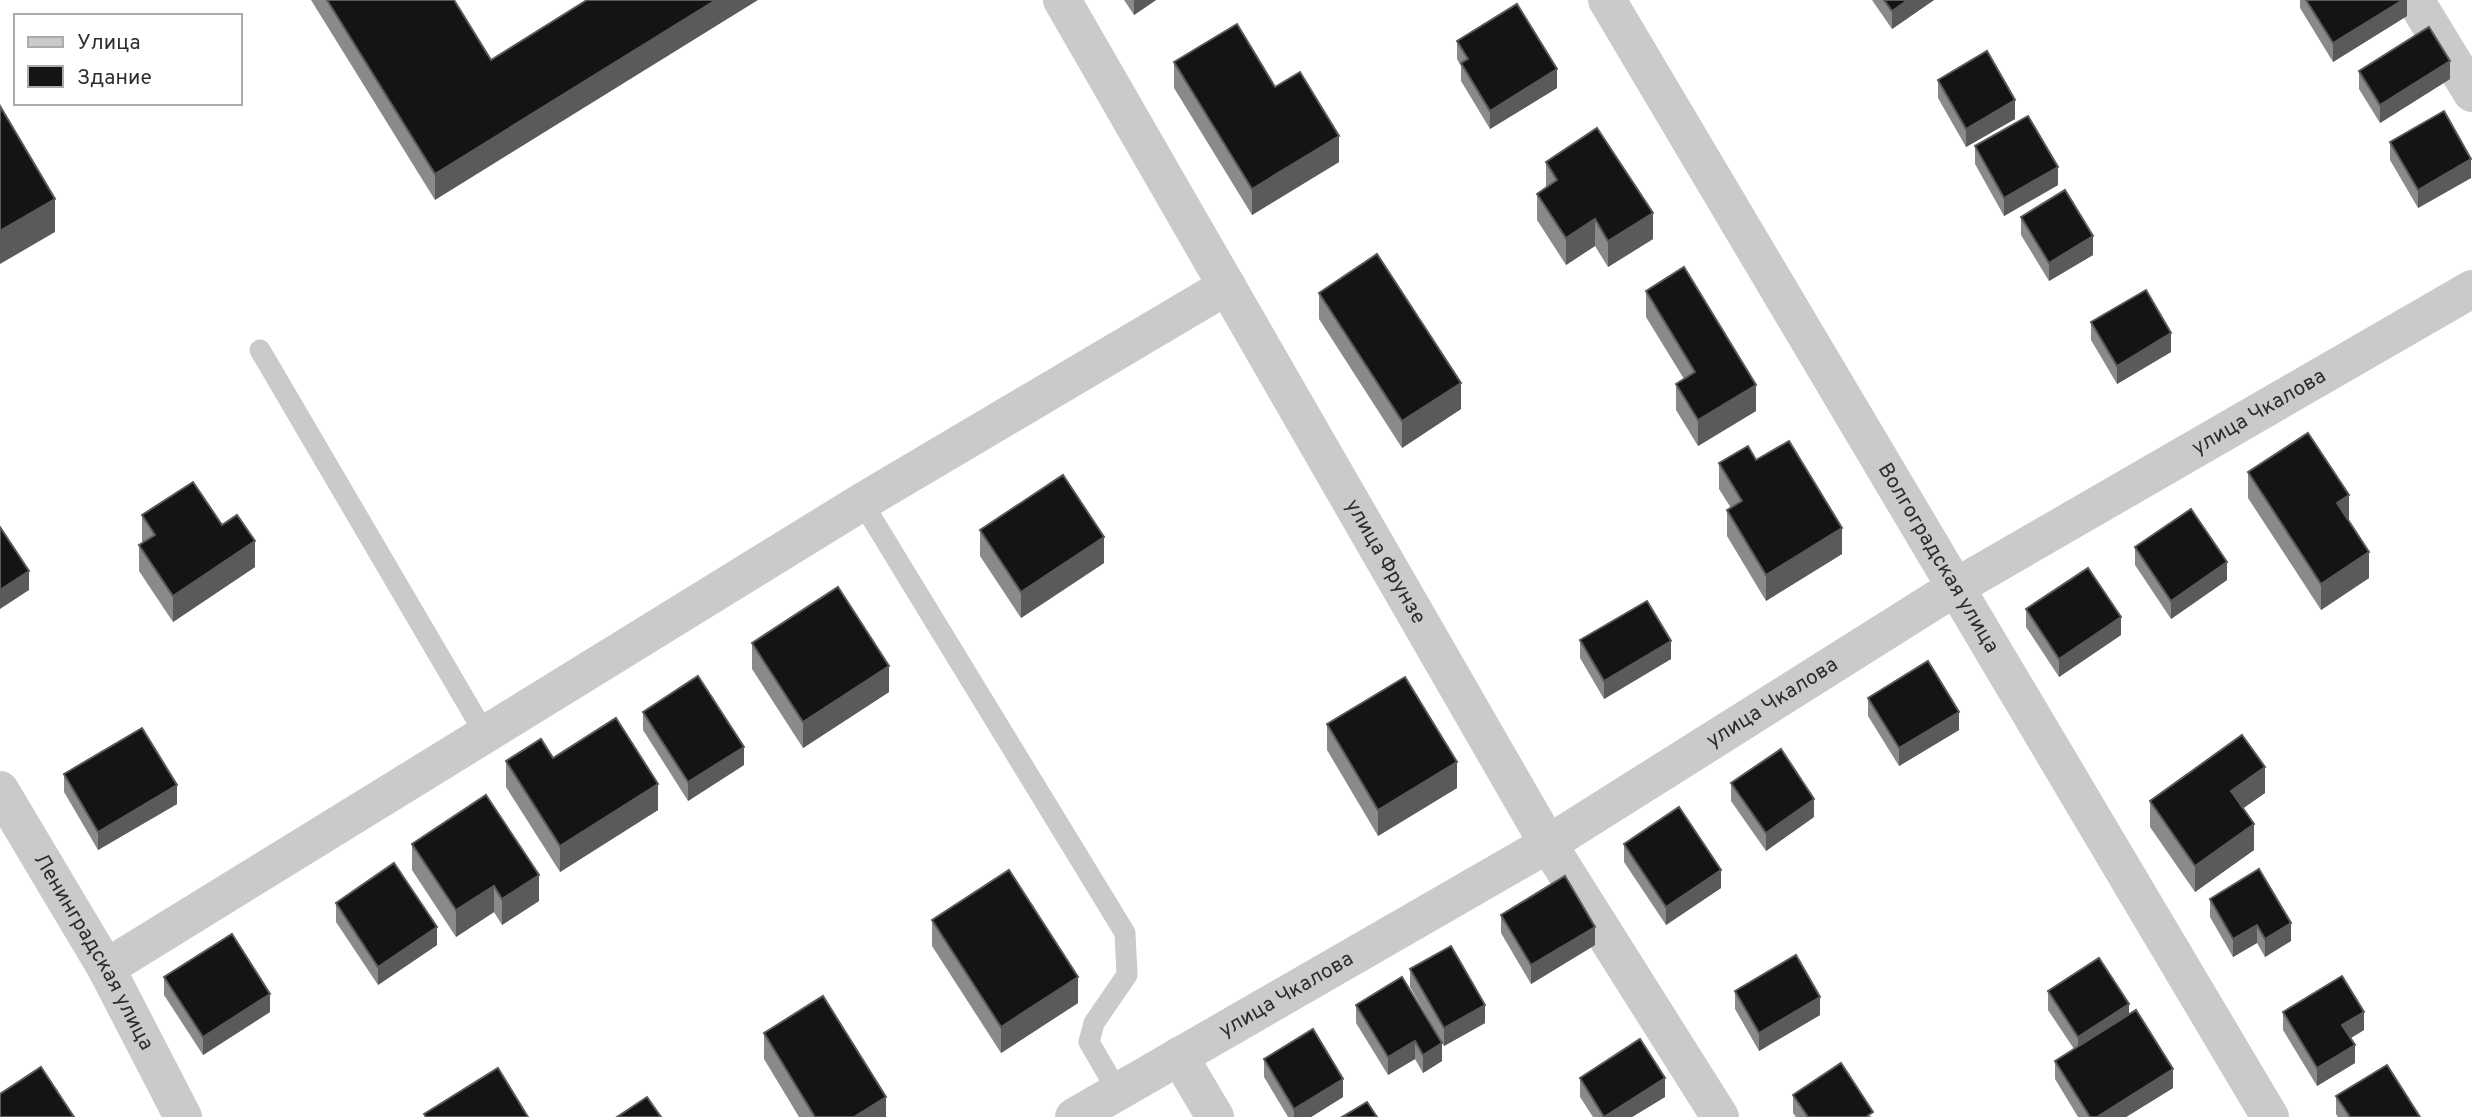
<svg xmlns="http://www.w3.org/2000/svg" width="2472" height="1117" font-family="Overpass,sans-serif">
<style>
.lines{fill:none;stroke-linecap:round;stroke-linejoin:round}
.service{stroke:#cacaca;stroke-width:21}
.minor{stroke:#cacaca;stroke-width:38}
.wall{fill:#8a8a8a}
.shaded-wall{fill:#5a5a5a}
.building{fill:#141414;stroke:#5a5a5a;stroke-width:2}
.labels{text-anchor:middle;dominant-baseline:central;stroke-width:7;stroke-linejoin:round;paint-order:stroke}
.street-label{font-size:21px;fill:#2d2d2d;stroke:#fff}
</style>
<rect width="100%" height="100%" fill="#fff"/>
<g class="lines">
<g class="service">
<path d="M260,350L485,734"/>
<path d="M862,502L1125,933L1127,975L1094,1023L1089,1042L1118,1092"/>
</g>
<g class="minor">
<path id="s1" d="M1062,0L1548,844L1720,1117"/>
<path id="s2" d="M1607,0L2270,1117"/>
<path d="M2415,0L2472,93"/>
<path id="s3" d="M0,790L106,968L183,1117"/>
<path d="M106,968L862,502L1227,286"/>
<path d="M1179,1056L1215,1117"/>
<path id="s4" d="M1074,1117L1548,844L1956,587L2472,289"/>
</g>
</g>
<g class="wall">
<path d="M311,0H454L491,60L435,200Z"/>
<path d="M1124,0H1156L1134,15Z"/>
<path d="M1872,0H1934L1892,29Z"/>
<path d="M2300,0H2407V16L2333,62L2300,8Z"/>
<path d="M1457,41L1557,88L1490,129L1461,81V66L1457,59Z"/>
<path d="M1174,62L1275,87L1339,162L1252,215L1174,88Z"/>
<path d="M2359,71L2450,79L2380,123L2359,89Z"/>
<path d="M1938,80L2015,119L1966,147L1938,98Z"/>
<path d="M2390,142L2471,178L2418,208L2390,160Z"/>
<path d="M1975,146L2058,185L2004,216L1975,164Z"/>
<path d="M1546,162L1653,239L1608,267L1595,246L1566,265L1537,220V194L1546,188Z"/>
<path d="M2021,217L2093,255L2049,281L2021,235Z"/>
<path d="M1646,291L1756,411L1698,446L1676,410V384L1684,379L1646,317Z"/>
<path d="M1319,293L1461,409L1402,448L1319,319Z"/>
<path d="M2091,322L2171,352L2117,384L2091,340Z"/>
<path d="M1756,460L1842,554L1766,601L1727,536V510L1731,508L1719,489V463Z"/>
<path d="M2248,472L2349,522L2369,578L2321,610L2248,498Z"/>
<path d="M142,515L222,525L255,567L173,622L139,571V545L143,543L142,541Z"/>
<path d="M980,530L1104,563L1021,618L980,556Z"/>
<path d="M2135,547L2227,580L2171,619L2135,565Z"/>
<path d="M2026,609L2121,635L2059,677L2026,627Z"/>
<path d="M1580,640L1671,659L1604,699L1580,658Z"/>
<path d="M752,643L889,692L803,748L752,669Z"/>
<path d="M1868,698L1959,730L1899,766L1868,716Z"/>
<path d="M643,712L744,765L688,801L643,730Z"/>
<path d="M1327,724L1457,788L1378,836L1327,750Z"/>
<path d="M506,761L658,810L560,872L506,787Z"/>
<path d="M64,774L177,804L98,850L64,792Z"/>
<path d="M1731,783L1814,817L1766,851L1731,801Z"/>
<path d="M2265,793L2243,808L2254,850L2195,892L2150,827V801Z"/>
<path d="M412,844L539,901L502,925L494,912L456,937L412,870Z"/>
<path d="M1624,844L1721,888L1666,925L1624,862Z"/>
<path d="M2210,899L2291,941L2265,957L2257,943L2233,957L2210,917Z"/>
<path d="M336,903L437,945L378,985L336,922Z"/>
<path d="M1501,915L1595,945L1531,984L1501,933Z"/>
<path d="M932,920L1078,1003L1001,1053L932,946Z"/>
<path d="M1410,969L1485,1023L1444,1046L1410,987Z"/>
<path d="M164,977L270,1012L203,1055L164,995Z"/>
<path d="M1402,977L1442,1061L1423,1073L1415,1059L1388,1075L1356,1023V1005Z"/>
<path d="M1735,991L1820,1015L1759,1051L1735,1009Z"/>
<path d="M2048,991L2129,1015L2173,1088L2126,1117H2078L2055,1079V1061L2074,1049L2048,1010Z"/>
<path d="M2283,1012L2364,1030L2351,1038L2355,1063L2317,1086L2283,1030Z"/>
<path d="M764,1033L886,1117H799L764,1059Z"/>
<path d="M1264,1059L1343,1097L1311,1117H1288L1264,1077Z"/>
<path d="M1580,1078L1665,1097L1632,1117H1593L1580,1097Z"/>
<path d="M1793,1095L1873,1117H1796L1793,1113Z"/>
<path d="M2336,1096L2420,1117H2338L2336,1114Z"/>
</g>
<g class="shaded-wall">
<path d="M716,0H758L435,200V174Z"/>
<path d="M1134,0H1156L1134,15Z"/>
<path d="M1908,0H1934L1892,29V11Z"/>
<path d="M2403,0H2407V16L2333,62V43Z"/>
<path d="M2450,61V79L2380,123V105Z"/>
<path d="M1557,69V88L1490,129V111Z"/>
<path d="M2015,100V119L1966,147V129Z"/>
<path d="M1339,136V162L1252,215V189Z"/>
<path d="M2471,159V178L2418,208V190Z"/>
<path d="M2058,167V185L2004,216V198Z"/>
<path d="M55,199V232L0,264V231Z"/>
<path d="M1653,213V239L1608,267V241Z"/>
<path d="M1595,219V246L1566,265V238Z"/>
<path d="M2093,236V255L2049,281V263Z"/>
<path d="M2171,333V352L2117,384V366Z"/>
<path d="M1461,383V409L1402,448V421Z"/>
<path d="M1756,385V411L1698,446V420Z"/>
<path d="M2349,495V521L2337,503Z"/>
<path d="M1842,528V554L1766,601V575Z"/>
<path d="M1104,537V563L1021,618V592Z"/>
<path d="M255,541V567L173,622V596Z"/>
<path d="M2369,552V578L2321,610V584Z"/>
<path d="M2227,562V580L2171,619V601Z"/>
<path d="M29,571V590L0,609V590Z"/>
<path d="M2121,617V635L2059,677V659Z"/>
<path d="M1671,641V659L1604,699V681Z"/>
<path d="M889,666V692L803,748V722Z"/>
<path d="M1959,712V730L1899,766V748Z"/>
<path d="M744,747V765L688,801V782Z"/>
<path d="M1457,762V788L1378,836V810Z"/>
<path d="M2265,767V793L2231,817V791Z"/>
<path d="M658,784V810L560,872V846Z"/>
<path d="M177,785V804L98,850V832Z"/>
<path d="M1814,799V817L1766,851V833Z"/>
<path d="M2254,824V850L2195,892V866Z"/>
<path d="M1721,870V888L1666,925V907Z"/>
<path d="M539,875V901L502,925V899Z"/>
<path d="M494,886V912L456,937V910Z"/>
<path d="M2291,923V941L2265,957V939Z"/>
<path d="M2257,925V943L2233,957V939Z"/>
<path d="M437,927V945L378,985V967Z"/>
<path d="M1595,927V945L1531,984V965Z"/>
<path d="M1078,977V1003L1001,1053V1027Z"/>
<path d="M270,994V1012L203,1055V1037Z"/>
<path d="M1820,997V1015L1759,1051V1033Z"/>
<path d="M2129,1004V1022L2078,1055V1037Z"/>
<path d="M1485,1005V1023L1444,1046V1028Z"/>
<path d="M2364,1012V1030L2342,1043V1025Z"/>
<path d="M1415,1041V1059L1388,1075V1057Z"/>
<path d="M1442,1043V1061L1423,1073V1055Z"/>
<path d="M2355,1045V1063L2317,1086V1068Z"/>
<path d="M2173,1069V1088L2126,1117H2097Z"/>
<path d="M1665,1078V1097L1632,1117H1604Z"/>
<path d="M1343,1079V1097L1311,1117H1294V1109Z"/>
<path d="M886,1097V1117H854Z"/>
</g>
<g class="building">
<path d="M327,0H454L491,60L587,0H716L435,174Z"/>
<path d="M1884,0H1908L1892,11Z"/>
<path d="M2306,0H2403L2333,43Z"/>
<path d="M1517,4L1557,69L1490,111L1461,63L1468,59L1457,41Z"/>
<path d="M1237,24L1275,87L1300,72L1339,136L1252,189L1174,62Z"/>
<path d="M2429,27L2450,61L2380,105L2359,71Z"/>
<path d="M1987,51L2015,100L1966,129L1938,80Z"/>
<path d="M0,106L55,199L0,231Z"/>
<path d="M2444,111L2471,159L2418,190L2390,142Z"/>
<path d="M2028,116L2058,167L2004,198L1975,146Z"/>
<path d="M1597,128L1653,213L1608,241L1595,219L1566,238L1537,194L1557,180L1546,162Z"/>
<path d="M2065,190L2093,236L2049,263L2021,217Z"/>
<path d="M1377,254L1461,383L1402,421L1319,293Z"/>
<path d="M1684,267L1756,385L1698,420L1676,384L1695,372L1646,291Z"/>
<path d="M2146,290L2171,333L2117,366L2091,322Z"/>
<path d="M2308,433L2349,495L2337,503L2369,552L2321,584L2248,472Z"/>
<path d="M1789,441L1842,528L1766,575L1727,510L1742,501L1719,463L1748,446L1756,460Z"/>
<path d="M1063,475L1104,537L1021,592L980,530Z"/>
<path d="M193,482L222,525L237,515L255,541L173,596L139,545L155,535L142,515Z"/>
<path d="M2191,509L2227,562L2171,601L2135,547Z"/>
<path d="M0,527L29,571L0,590Z"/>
<path d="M2088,568L2121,617L2059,659L2026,609Z"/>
<path d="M838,587L889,666L803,722L752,643Z"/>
<path d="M1647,601L1671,641L1604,681L1580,640Z"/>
<path d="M1928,661L1959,712L1899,748L1868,698Z"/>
<path d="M698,676L744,747L688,782L643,712Z"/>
<path d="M1405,677L1457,762L1378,810L1327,724Z"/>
<path d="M616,718L658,784L560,846L506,761L541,739L553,758Z"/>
<path d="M142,728L177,785L98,832L64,774Z"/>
<path d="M2242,735L2265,767L2231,791L2254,824L2195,866L2150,801Z"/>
<path d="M1781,749L1814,799L1766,833L1731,783Z"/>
<path d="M486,795L539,875L502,899L494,886L456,910L412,844Z"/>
<path d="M1679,807L1721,870L1666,907L1624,844Z"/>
<path d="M394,863L437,927L378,967L336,903Z"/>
<path d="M2259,869L2291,923L2265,939L2257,925L2233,939L2210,899Z"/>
<path d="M1009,870L1078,977L1001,1027L932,920Z"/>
<path d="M1565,876L1595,927L1531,965L1501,915Z"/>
<path d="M232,934L270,994L203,1037L164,977Z"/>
<path d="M1451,946L1485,1005L1444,1028L1410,969Z"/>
<path d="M1796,955L1820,997L1759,1033L1735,991Z"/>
<path d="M2099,958L2129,1004L2078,1037L2048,991Z"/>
<path d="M2342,976L2364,1012L2342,1025L2355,1045L2317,1068L2283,1012Z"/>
<path d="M1402,977L1442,1043L1423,1055L1415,1041L1388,1057L1356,1005Z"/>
<path d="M823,996L886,1097L854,1117H815L764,1033Z"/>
<path d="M2136,1010L2173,1069L2097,1117H2090L2055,1061Z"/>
<path d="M1313,1029L1343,1079L1294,1109L1264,1059Z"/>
<path d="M1640,1039L1665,1078L1604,1117L1580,1078Z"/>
<path d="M1841,1063L1873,1112L1866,1117H1808L1793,1095Z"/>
<path d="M2387,1065L2420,1117H2350L2336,1096Z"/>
<path d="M41,1067L74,1117H0V1094Z"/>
<path d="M498,1068L528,1117H426L424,1114Z"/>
<path d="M647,1097L661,1117H617Z"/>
<path d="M1367,1102L1377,1117H1342Z"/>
</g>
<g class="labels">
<g class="street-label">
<text stroke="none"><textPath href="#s4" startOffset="1379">улица Чкалова</textPath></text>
<text stroke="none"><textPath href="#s2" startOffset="649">Волгоградская улица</textPath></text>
<text stroke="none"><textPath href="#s1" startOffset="648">улица Фрунзе</textPath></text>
<text stroke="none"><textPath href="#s4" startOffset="812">улица Чкалова</textPath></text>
<text stroke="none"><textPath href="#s3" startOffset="187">Ленинградская улица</textPath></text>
<text stroke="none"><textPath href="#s4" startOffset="245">улица Чкалова</textPath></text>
</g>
</g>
<rect x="14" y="14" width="228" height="91" fill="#ffffff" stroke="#ababab" stroke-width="2"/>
<rect x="28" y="37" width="35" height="10" fill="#cacaca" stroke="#ababab" stroke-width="2"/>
<text x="77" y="49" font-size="21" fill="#2d2d2d">Улица</text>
<rect x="28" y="66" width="35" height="21" fill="#141414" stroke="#ababab" stroke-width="2"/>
<text x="77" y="84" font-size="21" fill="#2d2d2d">Здание</text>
</svg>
